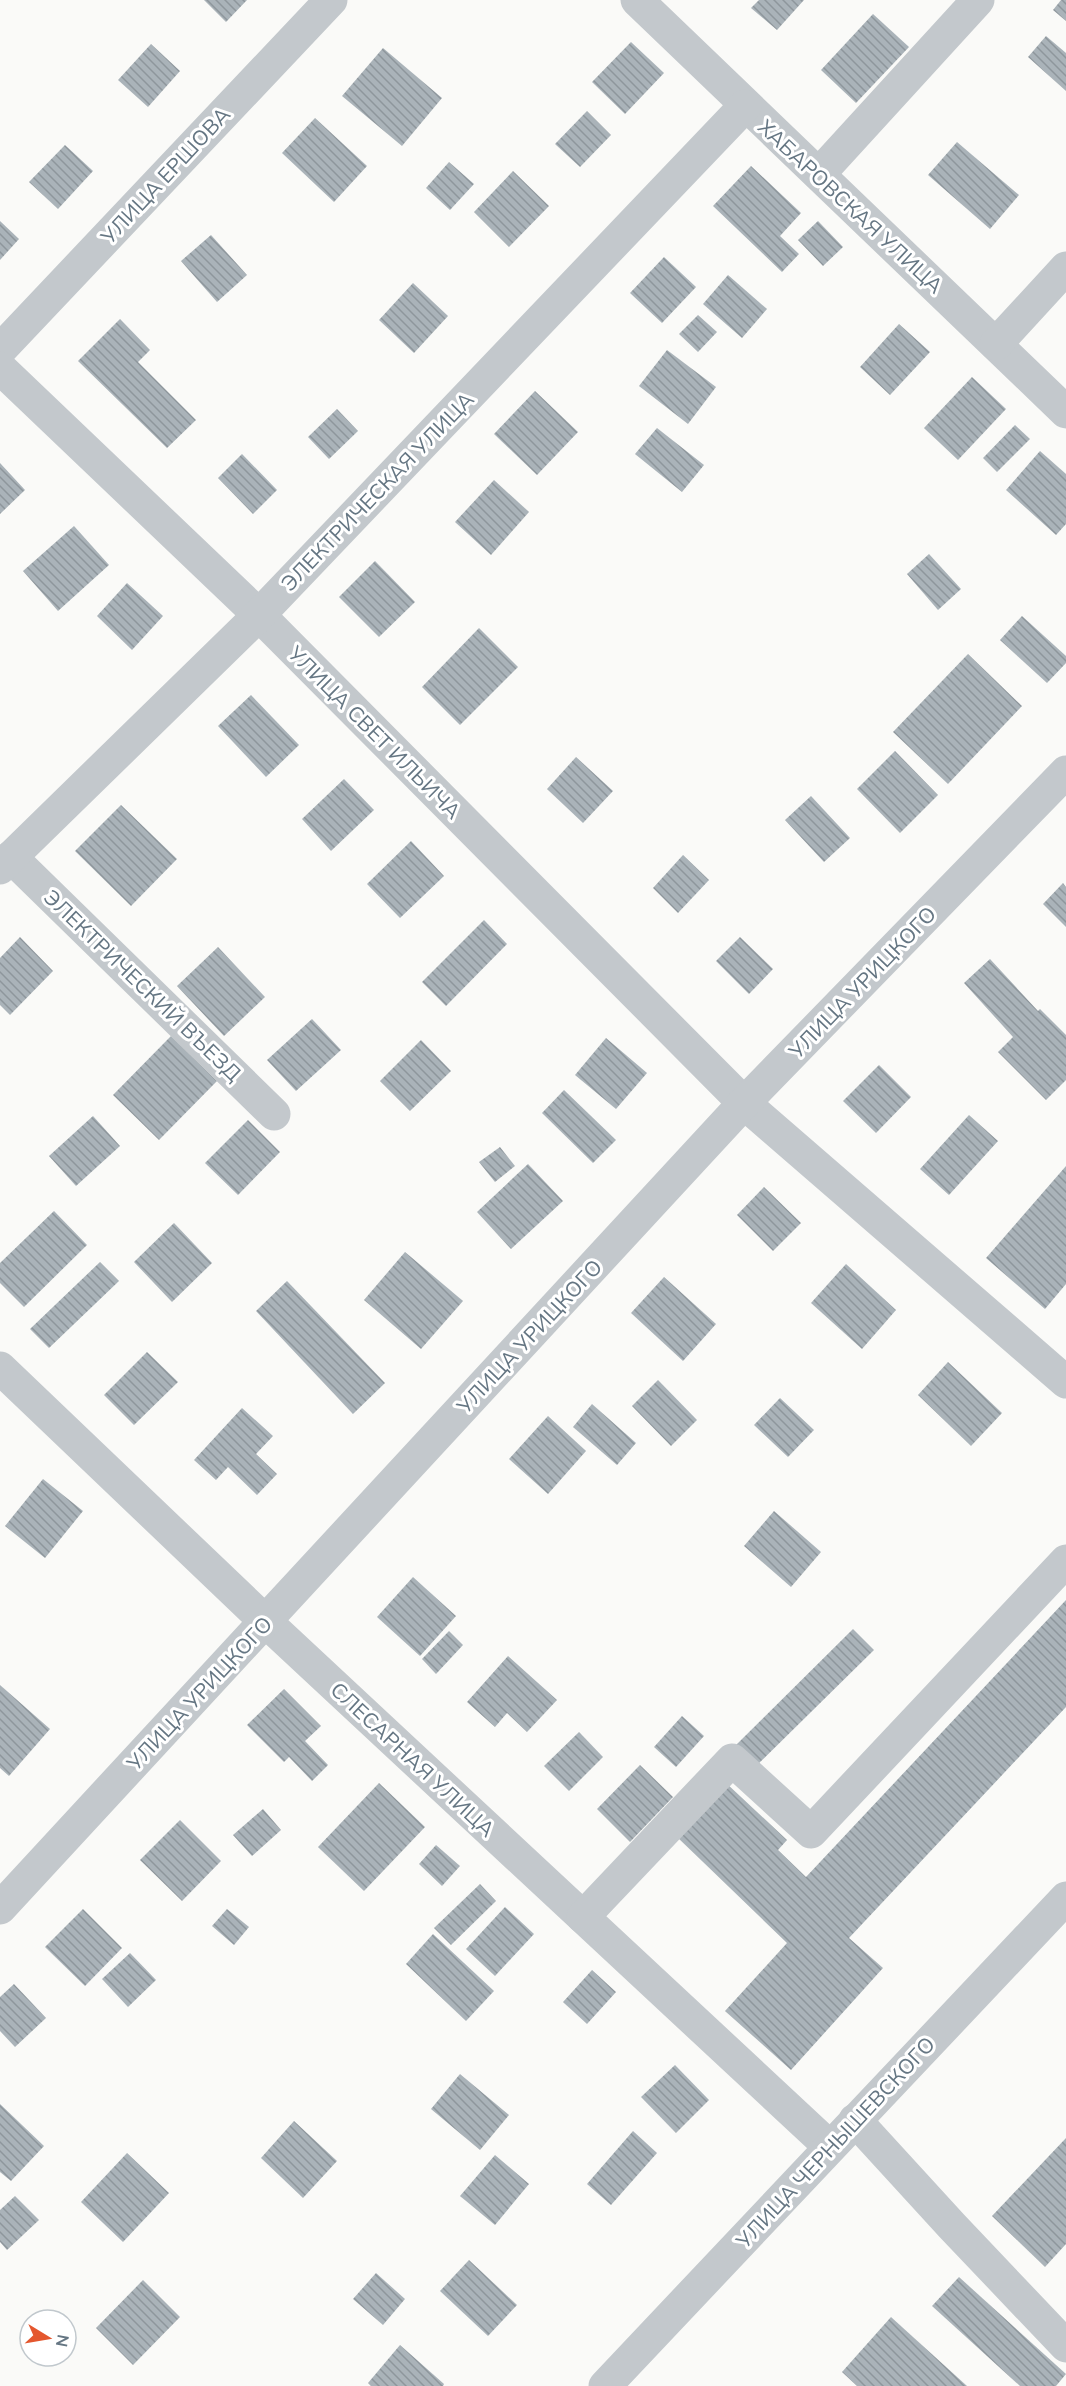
<svg xmlns="http://www.w3.org/2000/svg" width="1066" height="2386" font-family="Mulish,sans-serif">
<style>
.building{fill:url(#building-back-hatch)}
.lines{fill:none;stroke-linecap:round;stroke-linejoin:round}
.minor{stroke:#c3c8cc;stroke-width:33}
.labels{text-anchor:middle;dominant-baseline:central;stroke-width:6;stroke-linejoin:round;paint-order:stroke}
.street-label{font-size:21px;fill:#657683;stroke:#fff}
</style>
<defs>
<pattern id="building-back-hatch" width="6" height="6" patternUnits="userSpaceOnUse" patternTransform="scale(1.5)"><rect width="6" height="6" fill="#aab3b9"/><path d="M-1 5l2 2M0 0l6 6M5-1l2 2" fill="none" stroke="#8e969c"/></pattern>
</defs>
<rect width="100%" height="100%" fill="#fafaf8"/>
<g class="building">
<path d="M204,0H247L226,22Z"/>
<path d="M759,0H804L777,30L751,8Z"/>
<path d="M1061,0H1066V21L1053,10Z"/>
<path d="M873,14L909,47L856,103L821,70Z"/>
<path d="M1046,36L1066,53V91L1028,57Z"/>
<path d="M631,42L664,73L625,114L592,82Z"/>
<path d="M151,44L180,71L148,107L118,80Z"/>
<path d="M383,48L442,98L402,146L342,96Z"/>
<path d="M587,111L611,135L580,167L555,144Z"/>
<path d="M315,118L367,166L334,202L282,153Z"/>
<path d="M957,142L1019,195L990,229L928,175Z"/>
<path d="M65,145L93,171L58,209L29,182Z"/>
<path d="M449,162L474,184L450,210L426,188Z"/>
<path d="M751,166L801,213L780,236L799,254L782,272L713,206Z"/>
<path d="M513,171L549,206L509,247L474,212Z"/>
<path d="M0,221L19,239L0,260Z"/>
<path d="M818,221L843,247L823,266L798,240Z"/>
<path d="M211,235L247,275L217,302L181,261Z"/>
<path d="M664,257L696,287L662,323L630,293Z"/>
<path d="M728,275L767,309L742,338L703,304Z"/>
<path d="M413,283L448,316L414,353L379,320Z"/>
<path d="M698,315L717,332L698,352L679,334Z"/>
<path d="M120,319L150,350L138,362L196,420L167,448L78,361Z"/>
<path d="M899,324L930,352L890,395L860,367Z"/>
<path d="M667,350L716,387L688,424L639,386Z"/>
<path d="M972,377L1006,409L958,460L924,428Z"/>
<path d="M535,391L578,432L537,475L494,434Z"/>
<path d="M337,409L358,431L329,459L308,437Z"/>
<path d="M1015,425L1030,439L997,472L983,458Z"/>
<path d="M657,428L704,465L682,492L635,454Z"/>
<path d="M1040,451L1066,474V524L1056,535L1006,490Z"/>
<path d="M242,454L277,490L253,514L218,478Z"/>
<path d="M0,463L25,490L0,514Z"/>
<path d="M494,480L529,512L491,555L455,522Z"/>
<path d="M74,526L109,565L58,611L23,571Z"/>
<path d="M929,554L961,589L938,610L907,574Z"/>
<path d="M375,561L415,602L379,637L339,597Z"/>
<path d="M127,583L163,616L132,650L97,616Z"/>
<path d="M1022,616L1066,656V663L1047,683L1000,640Z"/>
<path d="M479,628L518,667L460,725L422,687Z"/>
<path d="M968,654L1022,706L948,784L893,732Z"/>
<path d="M251,695L299,745L266,777L218,726Z"/>
<path d="M895,751L938,795L900,833L857,789Z"/>
<path d="M576,757L613,791L583,823L547,789Z"/>
<path d="M344,779L374,810L331,851L302,819Z"/>
<path d="M811,796L850,838L824,862L785,820Z"/>
<path d="M121,805L177,859L131,906L75,851Z"/>
<path d="M411,841L444,876L400,918L367,884Z"/>
<path d="M683,855L709,880L678,913L653,888Z"/>
<path d="M1063,883L1066,887V927L1043,904Z"/>
<path d="M484,920L507,944L446,1006L422,982Z"/>
<path d="M20,937L53,971L10,1015L0,1005V958Z"/>
<path d="M740,937L773,969L749,994L716,961Z"/>
<path d="M218,947L265,997L224,1036L177,986Z"/>
<path d="M990,959L1038,1011L1040,1009L1066,1035V1080L1046,1100L998,1052L1013,1037L964,983Z"/>
<path d="M312,1019L341,1050L296,1091L267,1060Z"/>
<path d="M171,1036L217,1081L159,1140L113,1095Z"/>
<path d="M606,1038L647,1073L616,1109L575,1075Z"/>
<path d="M421,1040L451,1071L410,1111L380,1081Z"/>
<path d="M879,1065L911,1097L876,1133L843,1101Z"/>
<path d="M564,1090L616,1140L593,1163L542,1113Z"/>
<path d="M969,1115L998,1141L949,1195L920,1169Z"/>
<path d="M93,1116L120,1146L76,1186L49,1156Z"/>
<path d="M248,1120L280,1152L238,1195L205,1163Z"/>
<path d="M500,1147L515,1166L495,1182L479,1162Z"/>
<path d="M528,1164L563,1201L511,1249L477,1212Z"/>
<path d="M1066,1166V1284L1045,1309L986,1258Z"/>
<path d="M764,1187L801,1223L773,1251L737,1215Z"/>
<path d="M54,1211L87,1245L24,1307L0,1283V1263Z"/>
<path d="M174,1223L212,1263L172,1302L134,1262Z"/>
<path d="M405,1252L463,1301L421,1349L364,1300Z"/>
<path d="M100,1262L119,1281L49,1348L30,1329Z"/>
<path d="M846,1264L896,1310L862,1349L811,1303Z"/>
<path d="M664,1277L716,1324L683,1361L631,1313Z"/>
<path d="M287,1281L385,1383L353,1414L256,1311Z"/>
<path d="M147,1352L178,1382L134,1425L104,1395Z"/>
<path d="M948,1362L1002,1413L971,1446L918,1395Z"/>
<path d="M658,1380L697,1420L671,1446L632,1406Z"/>
<path d="M780,1398L814,1430L788,1457L754,1425Z"/>
<path d="M592,1404L636,1443L617,1465L573,1427Z"/>
<path d="M242,1408L273,1436L256,1454L277,1474L257,1495L228,1467L216,1480L194,1460Z"/>
<path d="M548,1416L586,1451L548,1494L509,1459Z"/>
<path d="M43,1479L83,1511L45,1558L5,1526Z"/>
<path d="M774,1511L821,1552L791,1587L744,1546Z"/>
<path d="M413,1577L456,1616L420,1656L377,1617Z"/>
<path d="M1066,1600V1707L849,1938L883,1968L791,2070L725,2011L787,1943L675,1835L725,1782L787,1840L778,1850L806,1877Z"/>
<path d="M853,1629L874,1650L754,1768L734,1747Z"/>
<path d="M449,1631L463,1645L436,1674L422,1659Z"/>
<path d="M508,1656L557,1700L527,1732L507,1713L495,1727L467,1702Z"/>
<path d="M0,1685L50,1729L9,1776L0,1768Z"/>
<path d="M284,1689L321,1726L305,1741L328,1765L312,1781L289,1757L284,1762L247,1725Z"/>
<path d="M682,1716L704,1736L676,1767L654,1747Z"/>
<path d="M579,1732L603,1757L569,1791L544,1766Z"/>
<path d="M640,1765L673,1797L630,1842L597,1809Z"/>
<path d="M379,1783L425,1827L364,1891L318,1847Z"/>
<path d="M263,1809L281,1830L252,1856L233,1835Z"/>
<path d="M180,1820L221,1861L182,1901L140,1860Z"/>
<path d="M436,1845L460,1866L442,1886L419,1864Z"/>
<path d="M480,1884L496,1901L451,1945L434,1928Z"/>
<path d="M505,1907L534,1934L495,1976L466,1949Z"/>
<path d="M83,1909L122,1948L85,1986L45,1947Z"/>
<path d="M227,1909L249,1927L234,1945L212,1926Z"/>
<path d="M433,1934L494,1991L466,2021L406,1964Z"/>
<path d="M130,1953L156,1980L128,2007L102,1979Z"/>
<path d="M592,1970L616,1992L587,2024L563,2002Z"/>
<path d="M14,1984L46,2018L15,2047L0,2031V1997Z"/>
<path d="M675,2065L709,2100L676,2133L641,2097Z"/>
<path d="M460,2074L509,2115L480,2150L431,2109Z"/>
<path d="M0,2104L44,2146L11,2181L0,2172Z"/>
<path d="M294,2121L337,2161L303,2198L261,2158Z"/>
<path d="M633,2131L657,2153L611,2205L587,2184Z"/>
<path d="M1066,2138V2244L1045,2267L992,2216Z"/>
<path d="M127,2153L169,2193L123,2242L81,2202Z"/>
<path d="M495,2155L529,2184L495,2225L460,2196Z"/>
<path d="M15,2196L39,2220L7,2250L0,2242V2210Z"/>
<path d="M469,2260L517,2305L488,2336L440,2291Z"/>
<path d="M376,2273L405,2299L383,2325L353,2299Z"/>
<path d="M959,2277L1066,2374L1056,2386H1020L932,2306Z"/>
<path d="M143,2280L180,2317L133,2365L96,2328Z"/>
<path d="M891,2317L967,2386H857L842,2372Z"/>
<path d="M400,2345L444,2384L443,2386H371L368,2383Z"/>
</g>
<g class="lines">
<g class="minor">
<path d="M637,0L1066,412"/>
<path d="M819,174L978,0"/>
<path d="M996,344L1066,268"/>
<path d="M0,350L331,0"/>
<path d="M0,368L259,615L744,1103L1066,1382"/>
<path d="M11,857L274,1114"/>
<path d="M0,868L259,615L745,106"/>
<path d="M0,1368L265,1621L830,2147"/>
<path d="M0,1908L744,1103L1066,772"/>
<path d="M583,1917L732,1760L811,1832L1066,1561"/>
<path d="M855,2120L952,2226L1066,2346"/>
<path d="M605,2386L1066,1898"/>
</g>
</g>
<g class="labels">
<g class="street-label">
<text transform="translate(165 175) rotate(-47)">УЛИЦА ЕРШОВА</text>
<text transform="translate(851 206) rotate(43)">ХАБАРОВСКАЯ УЛИЦА</text>
<text transform="translate(377 491) rotate(-46)">ЭЛЕКТРИЧЕСКАЯ УЛИЦА</text>
<text transform="translate(375 732) rotate(45)">УЛИЦА СВЕТ ИЛЬИЧА</text>
<text transform="translate(862 982) rotate(-46)">УЛИЦА УРИЦКОГО</text>
<text transform="translate(143 985) rotate(44)">ЭЛЕКТРИЧЕСКИЙ ВЪЕЗД</text>
<text transform="translate(529 1336) rotate(-47)">УЛИЦА УРИЦКОГО</text>
<text transform="translate(199 1693) rotate(-47)">УЛИЦА УРИЦКОГО</text>
<text transform="translate(413 1759) rotate(43)">СЛЕСАРНАЯ УЛИЦА</text>
<text transform="translate(835 2142) rotate(-47)">УЛИЦА ЧЕРНЫШЕВСКОГО</text>
</g>
</g>
<g transform="translate(48 2338) rotate(101)"><circle r="28" fill="#ffffff" stroke="#c1c8cd" stroke-width="1.5"/>
<path d="M0-4.5L10 22L0 15L-10 22Z" fill="#e4572e"/>
<text y="-9" font-size="16" font-weight="bold" text-anchor="middle" fill="#657683">N</text>
</g>
</svg>
